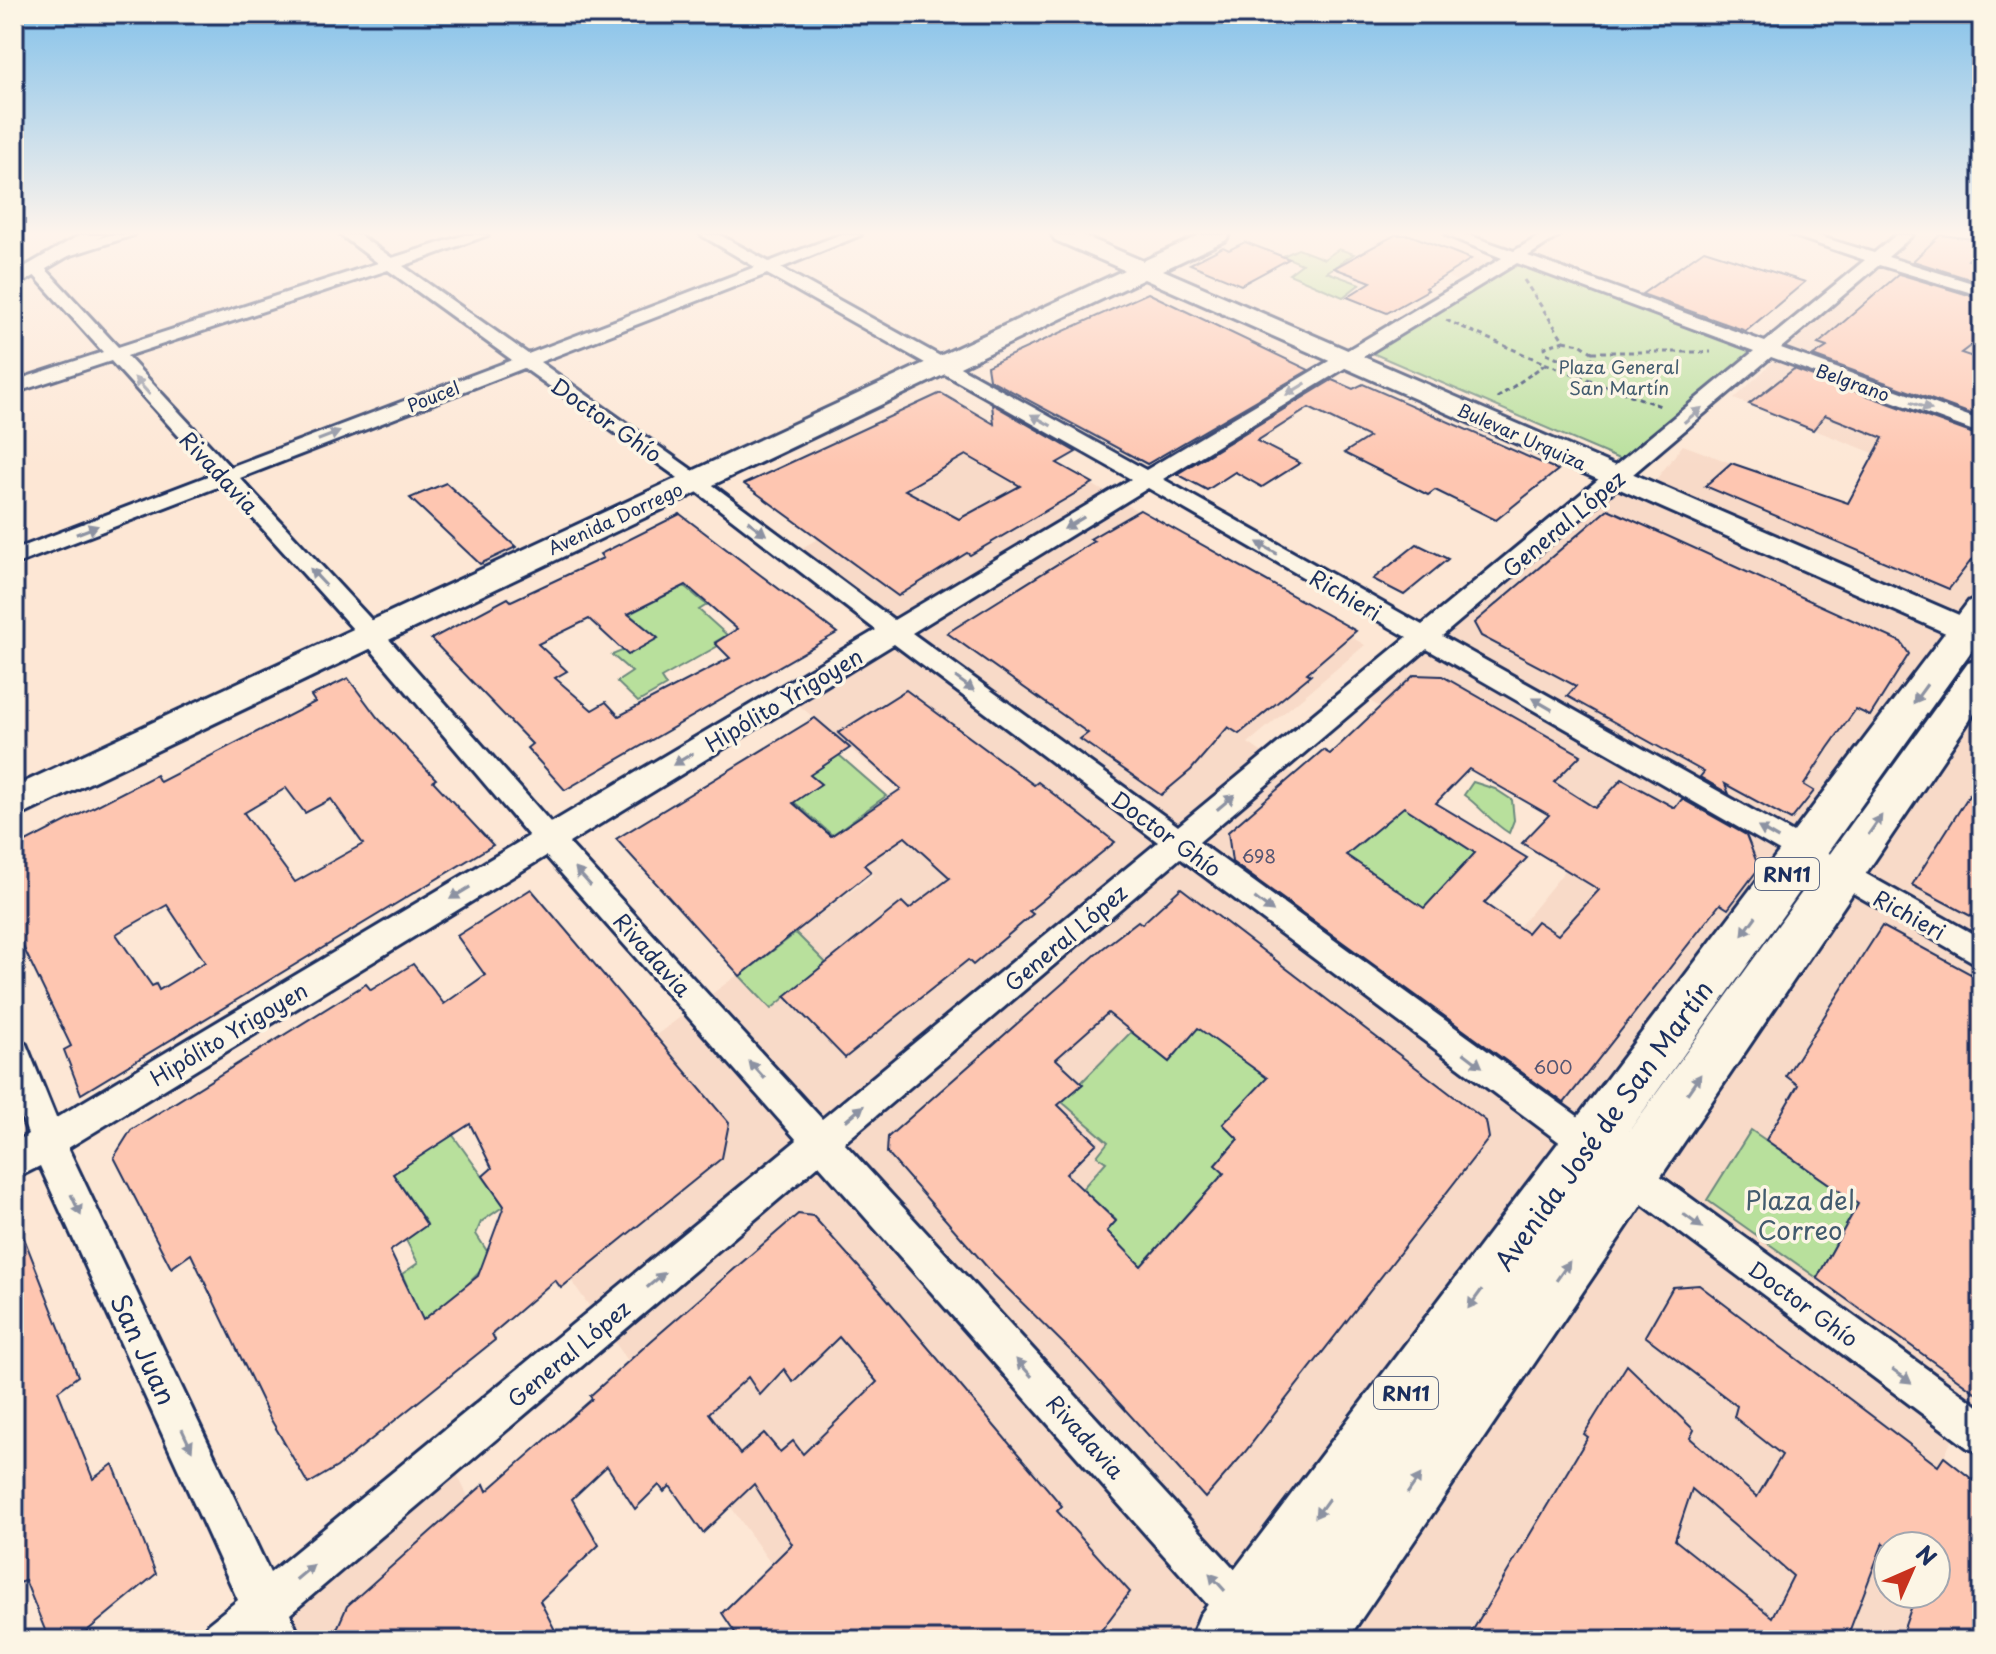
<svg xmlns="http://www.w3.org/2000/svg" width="1996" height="1654" font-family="'Playpen Sans',sans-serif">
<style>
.built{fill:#f8dac8}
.green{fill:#b8e09c;stroke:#6a887d;stroke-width:2}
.building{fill:#fec6b1;stroke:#1b2f5e;stroke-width:2;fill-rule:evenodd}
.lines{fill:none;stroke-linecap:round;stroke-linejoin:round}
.minor-casing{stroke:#1b2f5e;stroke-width:6}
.tertiary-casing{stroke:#1b2f5e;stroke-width:6}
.secondary-casing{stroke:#1b2f5e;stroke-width:6}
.primary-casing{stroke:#1b2f5e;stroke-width:6}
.path{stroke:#1b2f5e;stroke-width:3;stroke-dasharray:5 4;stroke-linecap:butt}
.minor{fill:#fcf5e5;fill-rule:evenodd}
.tertiary{fill:#fcf5e5;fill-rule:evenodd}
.secondary{fill:#fcf5e5;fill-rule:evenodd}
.primary{fill:#fcf5e5;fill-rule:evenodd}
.oneway{fill:#8c92a2}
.labels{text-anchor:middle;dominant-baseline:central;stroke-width:7;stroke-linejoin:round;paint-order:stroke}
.far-park-label{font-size:18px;fill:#425b6e;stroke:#fcf5e5}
.far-street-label{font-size:18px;fill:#1b2f5e;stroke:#fcf5e5}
.number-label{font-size:18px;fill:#545573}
.shield{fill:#fcf5e5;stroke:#5e6a86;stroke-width:2}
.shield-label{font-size:20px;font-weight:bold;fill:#1b2f5e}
.street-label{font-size:22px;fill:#1b2f5e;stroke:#fcf5e5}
.near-street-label{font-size:26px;fill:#1b2f5e;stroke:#fcf5e5}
.near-park-label{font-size:26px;fill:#425b6e;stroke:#fcf5e5}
</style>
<rect width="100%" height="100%" fill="#fde7d5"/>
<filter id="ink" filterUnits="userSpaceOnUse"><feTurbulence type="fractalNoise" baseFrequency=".0125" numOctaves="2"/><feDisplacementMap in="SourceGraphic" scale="16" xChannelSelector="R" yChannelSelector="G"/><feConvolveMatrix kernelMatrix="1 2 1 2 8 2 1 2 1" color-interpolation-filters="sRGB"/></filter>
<g filter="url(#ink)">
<g class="built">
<path d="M1387,235H1410L1491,264L1462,283L1372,243Z"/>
<path d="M1906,235L1982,237V1434L1961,1420L1944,1457L1883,1542L1888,1548V1594H1916L1900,1640H809L817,1629L492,1168L545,1117L873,875L863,866L904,837L940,824L788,696L893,632L791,554L1005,433L1365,645L1248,743L1519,927L1594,835L1368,700L1425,638L1617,478L1647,491L1683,445L1864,513L1897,462L1734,399Z"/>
<path d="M447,1454L539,1640H224Z"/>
</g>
<g class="green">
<path d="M1298,249L1324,259L1339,249L1354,254L1327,272L1360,284L1343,297L1289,274L1302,264L1283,256Z"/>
<path d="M1515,257L1768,352L1633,465L1363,349Z"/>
<path d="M684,586L707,605L699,610L727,635L715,642L718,646L661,678L666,686L638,702L617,682L632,672L612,655L657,637L629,614Z"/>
<path d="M784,754L839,755L886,796L832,835L794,802Z"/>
<path d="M1473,782L1495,789L1512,800L1514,820L1509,833C1492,823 1481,807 1464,795Z"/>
<path d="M1402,806L1475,853L1419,914L1396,889L1342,852L1353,841L1359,845Z"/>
<path d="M796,933L826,963L771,1009L740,976Z"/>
<path d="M1192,1023L1240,1058L1262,1039L1270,1075L1223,1124L1238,1139L1215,1165L1266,1209L1249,1231L1204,1195L1141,1266L1107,1231L1116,1220L1082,1189L1106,1162L1097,1156L1108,1142L1062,1102L1131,1032L1169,1062Z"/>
<path d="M1751,1130L1858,1204L1817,1278L1707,1200Z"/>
<path d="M452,1134L504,1206L481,1222L476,1234L492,1259L467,1285L400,1339L386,1316L411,1295L402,1274L418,1263L406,1240L427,1224L393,1174Z"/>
</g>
<g class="building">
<path d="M1395,235H1410L1471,259L1426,288L1428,290L1387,313L1347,297L1371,282L1334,268Z"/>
<path d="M1940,235L1982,240V245L1968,260L1982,264V283L1913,261Z"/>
<path d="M1245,242L1289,259L1241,285L1190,264L1223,247L1229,250Z"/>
<path d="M1704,250L1805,282L1746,331L1642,294Z"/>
<path d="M1899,274L1982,299V337L1961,353L1982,360V418L1813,356L1827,347L1818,344Z"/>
<path d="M1148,293L1309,370L1147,464L989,379L987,366Z"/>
<path d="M1794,369L1982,437V562L1973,558L1949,589L1705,486L1731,463L1848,503L1883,438L1825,415L1813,430L1749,404Z"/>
<path d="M1332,380L1353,389L1363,384L1558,470L1496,520L1435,490L1428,495L1344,453L1369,437L1309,408L1257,441L1300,463L1262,487L1235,472L1207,490L1177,474Z"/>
<path d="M941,393L994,424L992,404L1076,452L1057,463L1093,483L970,555L967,553L898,596L744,484ZM966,455L1020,486L959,519L905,490Z"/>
<path d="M446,483L516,547L480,564L410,498Z"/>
<path d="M1608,509L1901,642L1909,654L1870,716L1856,709L1828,748L1804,785L1814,791L1791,820L1725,784L1729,794L1700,777L1704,772L1567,696L1576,686L1481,636L1474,623Z"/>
<path d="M1140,510L1356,631L1307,673L1311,675L1239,734L1228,727L1191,770L1161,795L1080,739L1088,733L947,633L1094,541L1090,539Z"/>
<path d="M680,514L837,633L565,790L527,748L532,744L431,639L508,598L511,601L603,558L600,554ZM686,585L737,629L715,643L730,658L619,716L606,702L592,710L555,678L567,671L538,644L589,619L628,655L658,638L628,614Z"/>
<path d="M1417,544L1448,559L1404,595L1373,579Z"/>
<path d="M1414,675L1442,676L1581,755L1554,782L1595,808L1622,779L1675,808L1682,799L1746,835L1759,868L1728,909L1720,904L1564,1103L1232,862L1228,832L1323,750L1330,754ZM1469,769L1549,815L1522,843L1599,890L1558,935L1537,921L1527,933L1484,903L1527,858L1436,803ZM1404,807L1475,853L1424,908L1346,855Z"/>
<path d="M348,678L377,717L436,779L433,781L493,845L81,1094L64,1050L71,1046L14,928V848L156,775L160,782L315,702L311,696ZM286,788L305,813L331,799L363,844L295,882L244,813ZM167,905L205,962L159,990L156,984L152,986L116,934Z"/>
<path d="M906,690L1034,785L1038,782L1115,842L1029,911L1033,914L973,965L968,960L845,1058L785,996L902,902L909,909L950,878L905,837L864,865L871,872L740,976L616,839L815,718L850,748L810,775L821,784L793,803L831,836L901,789L838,733Z"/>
<path d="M1982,775V922L1912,885Z"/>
<path d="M1181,888L1486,1121L1489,1138L1245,1452L1205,1498L1082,1362L994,1275L887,1153L888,1137L1102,949L1138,921L1142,924ZM1108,1013L1169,1062L1198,1028L1267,1078L1223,1124L1238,1139L1215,1165L1224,1173L1141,1266L1107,1231L1116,1221L1066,1174L1097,1143L1058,1105L1083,1084L1056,1059Z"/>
<path d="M531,889L729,1123L722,1158L561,1288L555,1280L492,1334L495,1340L337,1467L308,1484L270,1418L191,1254L171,1268L114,1157L131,1130L366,984L371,990L413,964L444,1004L485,975L457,936ZM470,1124L492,1168L483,1176L504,1206L478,1276L423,1320L390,1251L427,1225L393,1174Z"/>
<path d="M1882,926L1982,980V1397L1817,1278L1858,1204L1766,1140L1798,1085L1786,1076Z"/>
<path d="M798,1214L813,1216L882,1293L1062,1506L1057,1511L1130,1592L1094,1640H740L722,1613L792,1544L754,1484L703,1533L670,1486L664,1492L659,1485L635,1509L607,1466L572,1499L599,1545L540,1601L560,1640H332L347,1606L484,1484L487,1491L592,1399L590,1396L651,1341ZM839,1337L877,1382L803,1454L793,1441L780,1452L764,1433L740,1454L709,1413L748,1377L760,1395L784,1369L793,1382Z"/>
<path d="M15,1215L78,1376L58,1391L93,1479L113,1464L156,1574L76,1640H49L25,1580L14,1587Z"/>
<path d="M1699,1285L1938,1466L1944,1457L1982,1487V1640H1900L1916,1594H1936V1546H1886L1883,1543L1846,1640H1467L1588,1437L1584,1434L1627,1365L1694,1430L1690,1438L1757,1497L1782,1455L1734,1417L1737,1406L1645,1336L1673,1287ZM1692,1489L1793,1576L1772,1617L1675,1540Z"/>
</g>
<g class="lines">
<g class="minor-casing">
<g id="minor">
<path d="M109,235H134L65,257L57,252Z"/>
<path d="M341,235H359L392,258L465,235H488L403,266L528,354L755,267L701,235H720L769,262L839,235H861L781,268L1146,470L1502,258L1446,235H1468L1514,251L1541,235H1560L1528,256L1765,342L1865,260L1791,235H1815L1874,253L1896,235H1913L1888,257L1982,286V296L1879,265L1781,348L1982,421V434L1771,357L1442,636L1982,939V967L1427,649L1199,842L1982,1409V1454L1968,1448L1180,858L844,1143L1285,1624L1291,1640H1239L819,1165L290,1614L301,1640H202L208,1624L238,1600L40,1166L14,1179V1143L28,1134L14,1098V1040L26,1044L56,1118L529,836L363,640L223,485L14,565V550L213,474L111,361L14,393V381L103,352L31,272V266H43L118,347L378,263ZM1517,263L1754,351L1422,625L1163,479ZM388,270L512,360L230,467L127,356ZM767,274L1131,479L894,620L702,477L540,362ZM524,368L688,485L876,630L551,823L379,628L240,478ZM1148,488L1407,637L1178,826L912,633ZM894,644L1158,842L822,1119L569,843ZM546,856L797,1140L270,1573L68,1148Z"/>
</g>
</g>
<g class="tertiary-casing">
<path id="tertiary" d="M80,235H104L14,288V273Z"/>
</g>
<g class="secondary-casing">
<path id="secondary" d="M1052,235H1082L1143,261L1200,235H1229L1226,240L1163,270L1982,625V649L1144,279L14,819V787L1124,270L1055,240Z"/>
</g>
<g class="primary-casing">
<path id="primary" d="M1982,597V636L1627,1134L1968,663L1982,659V702L1347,1640H1270L1273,1633L1268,1640H1190L1200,1615L1969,601Z"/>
</g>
<g class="path">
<path d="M1524,280L1564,341"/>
<path d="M1446,320L1544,363L1663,407"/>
<path d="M1564,341L1580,344L1592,352L1593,358L1570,363L1546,353L1545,347Z"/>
<path d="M1592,352H1711"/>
<path d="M1497,398L1547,363"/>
</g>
<use href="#minor" class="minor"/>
<use href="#tertiary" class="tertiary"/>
<use href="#secondary" class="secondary"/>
<use href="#primary" class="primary"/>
</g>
<defs><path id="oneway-solid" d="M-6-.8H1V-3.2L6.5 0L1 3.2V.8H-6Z" transform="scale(2)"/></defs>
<g class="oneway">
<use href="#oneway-solid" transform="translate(142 386) rotate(-132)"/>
<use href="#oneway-solid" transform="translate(1296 389) rotate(149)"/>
<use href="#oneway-solid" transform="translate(1921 406) rotate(20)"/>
<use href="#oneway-solid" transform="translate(1693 415) rotate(-40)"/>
<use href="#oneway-solid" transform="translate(1041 420) rotate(-151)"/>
<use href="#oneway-solid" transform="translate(329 436) rotate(-21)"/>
<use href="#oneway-solid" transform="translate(1074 523) rotate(149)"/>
<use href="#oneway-solid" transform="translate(757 528) rotate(37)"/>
<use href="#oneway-solid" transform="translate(87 530) rotate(-21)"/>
<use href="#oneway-solid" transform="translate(1267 548) rotate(-150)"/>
<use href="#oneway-solid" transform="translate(318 577) rotate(-133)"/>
<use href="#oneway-solid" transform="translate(965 684) rotate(36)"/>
<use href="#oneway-solid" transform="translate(1920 694) rotate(126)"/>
<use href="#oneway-solid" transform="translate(1542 704) rotate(-150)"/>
<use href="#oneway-solid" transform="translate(683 759) rotate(149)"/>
<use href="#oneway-solid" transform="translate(1226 802) rotate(-40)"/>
<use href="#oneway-solid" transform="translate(1875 825) rotate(-55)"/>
<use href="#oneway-solid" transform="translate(1768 833) rotate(-150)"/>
<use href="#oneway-solid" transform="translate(583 877) rotate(-132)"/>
<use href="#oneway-solid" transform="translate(460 893) rotate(149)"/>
<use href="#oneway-solid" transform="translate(1264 905) rotate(37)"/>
<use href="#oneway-solid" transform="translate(1749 926) rotate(126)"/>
<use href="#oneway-solid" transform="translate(1473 1060) rotate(37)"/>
<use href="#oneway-solid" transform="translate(757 1070) rotate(-132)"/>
<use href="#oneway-solid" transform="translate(1694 1084) rotate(-55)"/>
<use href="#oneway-solid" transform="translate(855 1113) rotate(-40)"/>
<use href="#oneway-solid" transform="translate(76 1205) rotate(65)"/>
<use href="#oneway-solid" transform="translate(1693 1221) rotate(36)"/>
<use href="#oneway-solid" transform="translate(1563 1271) rotate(-55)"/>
<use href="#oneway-solid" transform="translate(656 1280) rotate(-40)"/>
<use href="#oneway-solid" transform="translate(1475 1299) rotate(126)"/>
<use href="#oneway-solid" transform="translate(1024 1368) rotate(-132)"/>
<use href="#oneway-solid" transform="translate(1902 1376) rotate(36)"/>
<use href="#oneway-solid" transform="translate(187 1440) rotate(65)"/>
<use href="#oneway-solid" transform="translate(1414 1484) rotate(-55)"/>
<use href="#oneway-solid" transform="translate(1322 1508) rotate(126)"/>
<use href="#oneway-solid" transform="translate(305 1572) rotate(-40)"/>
<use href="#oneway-solid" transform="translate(1217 1582) rotate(-132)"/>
</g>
</g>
<linearGradient id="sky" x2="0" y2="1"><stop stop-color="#83c1ea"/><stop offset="0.5" stop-color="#fef4ec"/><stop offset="1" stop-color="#fef4ec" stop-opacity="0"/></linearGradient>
<rect width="1996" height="466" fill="url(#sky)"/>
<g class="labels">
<g class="far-park-label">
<text x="1619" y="366">Plaza General<tspan x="1619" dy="21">San Martín</tspan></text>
</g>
<g class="far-street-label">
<text transform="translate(1853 382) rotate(20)">Belgrano</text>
<text transform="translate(433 396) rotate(-21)">Poucel</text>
<text transform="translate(1522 436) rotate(24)">Bulevar Urquiza</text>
<text transform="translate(615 518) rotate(-25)">Avenida Dorrego</text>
</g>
<g class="number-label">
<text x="1259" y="855">698</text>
<text x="1553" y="1066">600</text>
</g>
<g class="shield">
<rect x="1755" y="858" width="64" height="32" rx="6"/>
<rect x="1374" y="1377" width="64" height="32" rx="6"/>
</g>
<g class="shield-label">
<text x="1787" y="874">RN11</text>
<text x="1406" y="1393">RN11</text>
</g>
<g class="street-label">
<text transform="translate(607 419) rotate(35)">Doctor Ghío</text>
<text transform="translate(220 472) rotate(47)">Rivadavia</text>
<text transform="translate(1563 523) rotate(-40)">General López</text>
<text transform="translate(1346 594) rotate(30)">Richieri</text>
<text transform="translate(783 699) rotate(-31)">Hipólito Yrigoyen</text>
<text transform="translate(1167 833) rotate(36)">Doctor Ghío</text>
<text transform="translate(1910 914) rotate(29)">Richieri</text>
<text transform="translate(1065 937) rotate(-40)">General López</text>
<text transform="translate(653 954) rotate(48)">Rivadavia</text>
<text transform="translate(228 1033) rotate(-31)">Hipólito Yrigoyen</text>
<text transform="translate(1804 1303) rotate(36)">Doctor Ghío</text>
<text transform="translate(568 1353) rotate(-40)">General López</text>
<text transform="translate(1086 1436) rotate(48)">Rivadavia</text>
</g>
<g class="near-street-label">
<text transform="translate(1603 1125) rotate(-54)">Avenida José de San Martín</text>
<text transform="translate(144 1349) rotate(65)">San Juan</text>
</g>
<g class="near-park-label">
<text x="1800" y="1199">Plaza del<tspan x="1800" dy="30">Correo</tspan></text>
</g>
</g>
<rect width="1996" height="1654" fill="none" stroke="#fcf5e5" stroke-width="48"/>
<rect x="24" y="24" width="1948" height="1606" fill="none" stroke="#1b2f5e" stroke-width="3" filter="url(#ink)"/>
<g transform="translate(1912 1570) rotate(45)"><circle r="38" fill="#fcf5e5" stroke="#a2a6af" stroke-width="2"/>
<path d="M0-6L14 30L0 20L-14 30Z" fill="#c8321e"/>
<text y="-12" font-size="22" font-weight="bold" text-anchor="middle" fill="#1b2f5e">N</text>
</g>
</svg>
